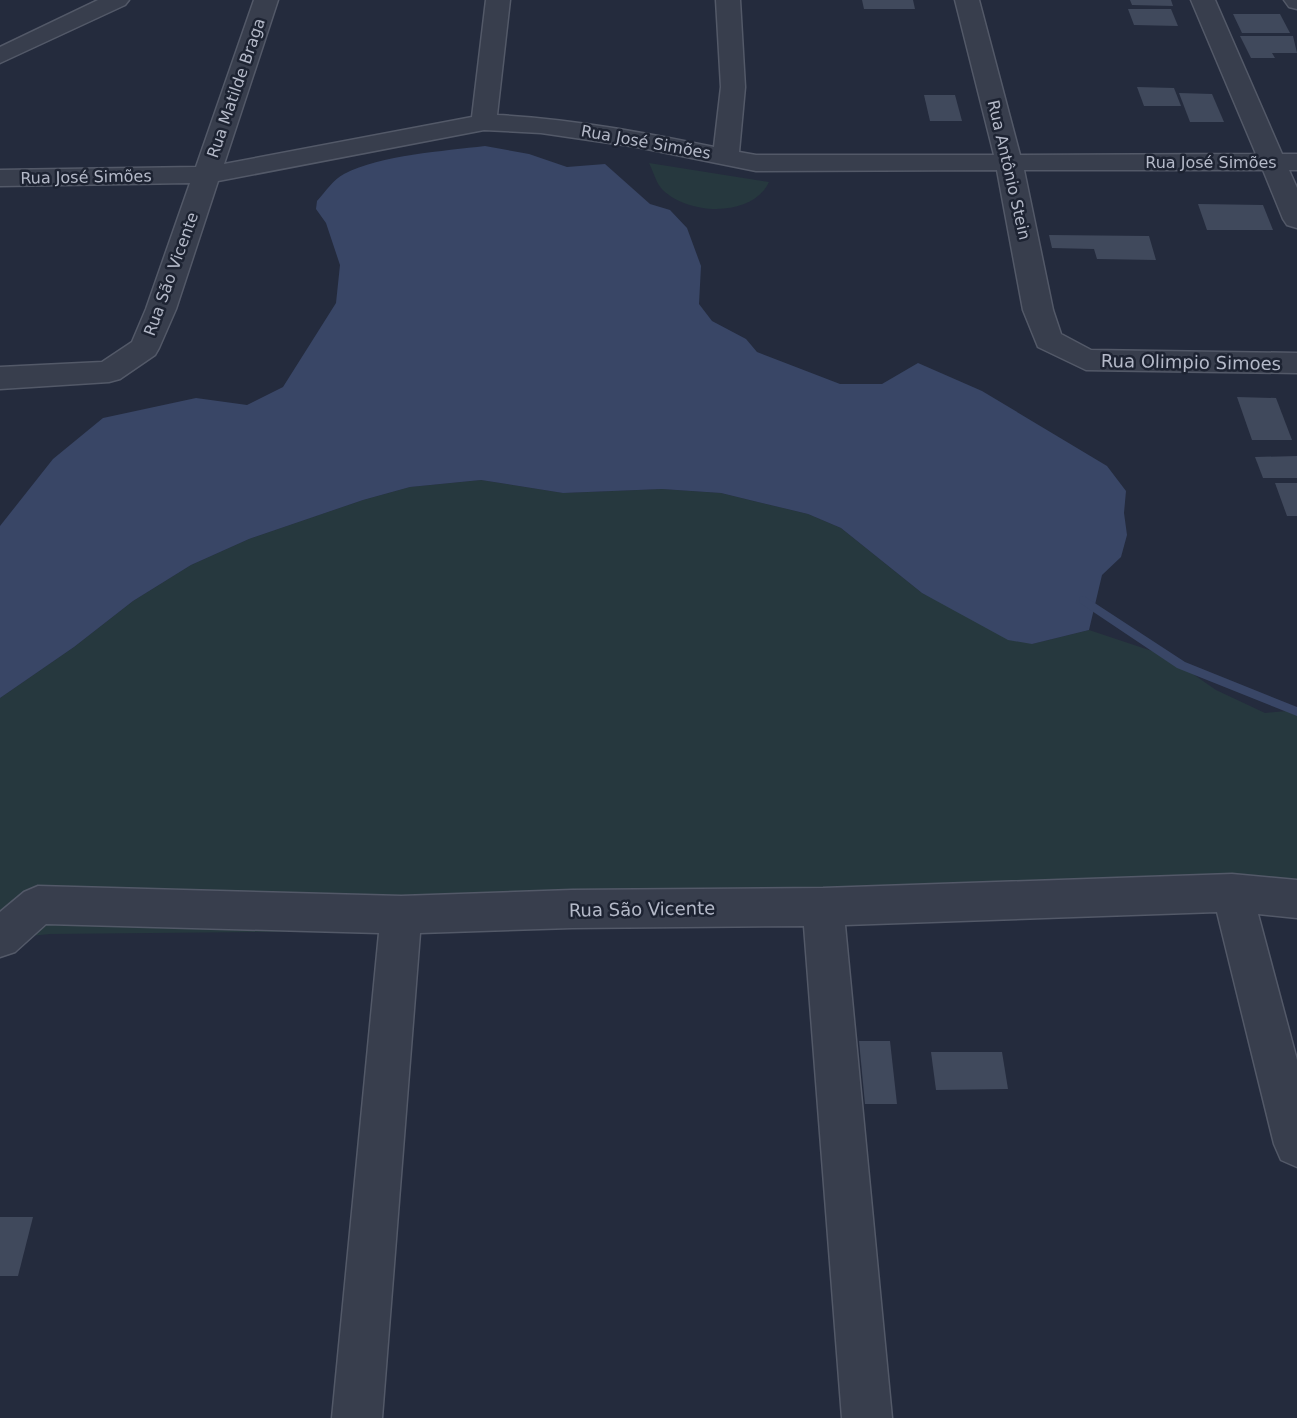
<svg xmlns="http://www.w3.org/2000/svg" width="1297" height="1418" font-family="'DejaVu Sans',sans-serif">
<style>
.green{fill:#26383e}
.water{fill:#394666}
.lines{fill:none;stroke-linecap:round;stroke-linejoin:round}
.stream{fill:#394666;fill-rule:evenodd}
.building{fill:#40495c}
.minor-casing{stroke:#535968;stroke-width:3}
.minor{fill:#383e4d;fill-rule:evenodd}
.labels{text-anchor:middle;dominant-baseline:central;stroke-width:5;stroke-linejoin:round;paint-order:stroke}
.far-street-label{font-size:16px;fill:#b4b9c8;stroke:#1d2332}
.street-label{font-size:18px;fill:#b4b9c8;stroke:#1d2332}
</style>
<rect width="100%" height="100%" fill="#242b3d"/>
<g class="green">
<path d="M649,163L769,182C752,219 685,215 661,188C656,182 653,171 649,163Z"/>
<path d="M481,480L563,493L662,489L721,493L808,514L841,528L922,593L1032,644L1089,630L1167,656L1216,690L1265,713L1297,710V887L540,929L50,934L0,939V698L74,647L133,601L191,565L249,539L363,500L410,487Z"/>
</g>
<path class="water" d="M485,146L529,154L567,167L605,164L650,204L670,210L687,228L701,266L699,304L712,321L746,339L757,352L840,384H882L918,363L982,391L1107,466L1126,491L1124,513L1127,535L1121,557L1102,575L1089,630L1032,644L1008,640L922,593L841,528L808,514L721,493L662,489L563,493L481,480L410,487L363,500L249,539L191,565L133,601L74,647L0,698V526L53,459L103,418L196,398L247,405L283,387L336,303L340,265L326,223L316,209L317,201C325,192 334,179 344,174C381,155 444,151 485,146Z"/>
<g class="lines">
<path class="stream" d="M1084,596L1185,662L1297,707V716L1177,668L1080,603L1079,600L1080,597Z"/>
</g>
<g class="building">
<path d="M862,0H913L915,9H864Z"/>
<path d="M1130,0H1171L1173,6L1132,5Z"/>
<path d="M1128,9H1171L1178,26L1134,25Z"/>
<path d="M1233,14H1280L1290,33H1242Z"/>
<path d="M1240,36H1293L1297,53H1272L1275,58H1251Z"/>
<path d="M1137,87L1174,88L1181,106H1144Z"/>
<path d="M1179,93L1212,94L1224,122H1190Z"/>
<path d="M924,95H955L962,121H930Z"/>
<path d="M1198,204L1263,205L1273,230H1207Z"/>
<path d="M1049,235L1149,236L1156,260L1097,259L1094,249L1052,248Z"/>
<path d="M1237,397L1276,398L1292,440H1252Z"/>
<path d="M1297,456V478H1263L1255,457Z"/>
<path d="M1275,483H1297V516H1287Z"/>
<path d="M859,1041H890L897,1104H865Z"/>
<path d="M931,1052H1002L1008,1089L936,1090Z"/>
<path d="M0,1217H33L18,1276H0Z"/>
</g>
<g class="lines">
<g class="minor-casing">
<g id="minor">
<path d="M98,0H129L125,5L0,63V47Z"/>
<path d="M254,0H278L224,164L472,117L486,0H510L497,115C571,119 642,132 714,147L721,87L716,0H740L745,87L739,152L756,155H994L955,0H979L1020,155L1256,154L1191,0H1215L1282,154H1297V170H1289L1297,188V228L1287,225L1283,219L1263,170H1024L1053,310L1061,334L1091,350L1297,353V373L1086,370L1038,347L1023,310L997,170L756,171L637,147L541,133L484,130L218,181L176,309L159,348L155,355L120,379L109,382L0,389V367L102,362L132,342L146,309L190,183L0,186V170L196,167Z"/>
<path d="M1284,0H1297V9L1289,7Z"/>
<path d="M1232,874L1297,880V918L1258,914L1297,1060V1167L1281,1160L1274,1144L1217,912L845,925L892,1418H842L804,926L572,928L420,933L382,1418H332L379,933L46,924L15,952L0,957V912L24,892L38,886L401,896L572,890L823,888Z"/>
</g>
</g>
<use href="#minor" class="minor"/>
</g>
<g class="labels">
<g class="far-street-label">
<text transform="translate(236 88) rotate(-71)">Rua Matilde Braga</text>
<text transform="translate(646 142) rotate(10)">Rua José Simões</text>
<text x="1211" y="162">Rua José Simões</text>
<text transform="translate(1009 170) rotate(77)">Rua Antônio Stein</text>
<text transform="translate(86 177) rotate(-1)">Rua José Simões</text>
<text transform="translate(171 274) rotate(-70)">Rua São Vicente</text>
</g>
<g class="street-label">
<text transform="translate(1191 362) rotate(1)">Rua Olimpio Simoes</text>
<text transform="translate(642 909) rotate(-1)">Rua São Vicente</text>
</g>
</g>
</svg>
